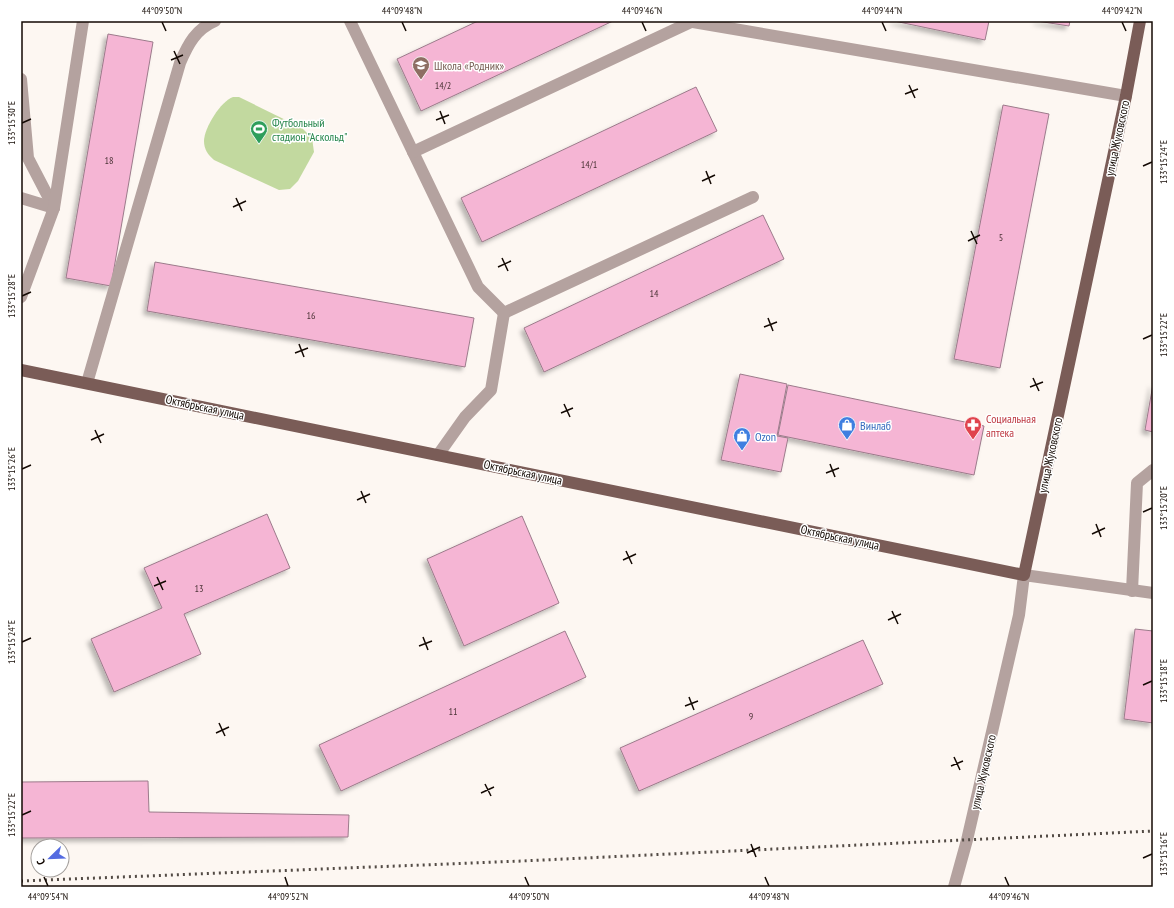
<svg xmlns="http://www.w3.org/2000/svg" width="1174" height="908" font-family="'PT Sans Narrow',sans-serif">
<style>
.green{fill:#c2d99f}
.building{fill:#f5b5d4;stroke:#9c7b8b;filter:url(#shadow)}
.lines{fill:none;stroke-linecap:round;stroke-linejoin:round}
.minor{stroke:#b4a29f;stroke-width:12}
.major{stroke:#7a5c57;stroke-width:12}
.rail{stroke:#534b45;stroke-width:3;stroke-dasharray:2 4;stroke-linecap:butt}
.ticks{fill:none;stroke:#130903;stroke-width:1.5}
.labels{text-anchor:middle;dominant-baseline:central;stroke-width:3;stroke-linejoin:round;paint-order:stroke}
.number-label{font-size:10px;fill:#4c3437}
.education-label{font-size:12px;fill:#785e54;stroke:#fff;text-anchor:start}
.leisure-label{font-size:12px;fill:#27864d;stroke:#fff;text-anchor:start}
.street-label{font-size:12px;fill:#130903;stroke:#fff}
.health-label{font-size:12px;fill:#be3a42;stroke:#fff;text-anchor:start}
.shop-label{font-size:12px;fill:#366cbe;stroke:#fff;text-anchor:start}
.neatline{fill:none;stroke:#130903;stroke-width:1.5}
.ticks-label{font-size:10px;text-anchor:middle;fill:#130903}
</style>
<defs>
<filter id="shadow"><feDropShadow dx="-3.5" dy="3.5" stdDeviation="2" flood-color="#0004"/></filter>
</defs>
<rect width="100%" height="100%" fill="#fdf7f2"/>
<path class="green" d="M233,97H239L302,128L312,138L314,152L298,181L290,189L279,190L214,160C208,155 204,149 204,141C204,128 221,101 233,97Z"/>
<g class="building">
<path d="M478,21H613L421,111L397,59Z"/>
<path d="M894,21H989L985,40Z"/>
<path d="M1037,21H1070L1069,26Z"/>
<path d="M108,34L153,42L111,286L66,278Z"/>
<path d="M696,87L717,131L482,242L461,198Z"/>
<path d="M1003,105L1049,114L1000,368L954,359Z"/>
<path d="M763,215L784,259L544,372L524,328Z"/>
<path d="M155,262L474,318L465,367L147,311Z"/>
<path d="M740,374L787,384L777,436L788,438L781,472L721,460Z"/>
<path d="M1153,384V432L1145,430Z"/>
<path d="M788,385L984,426L974,475L778,435Z"/>
<path d="M267,514L290,568L184,614L201,654L114,692L91,639L162,608L144,568Z"/>
<path d="M522,516L559,603L464,646L427,559Z"/>
<path d="M1135,629L1153,631V723L1124,719Z"/>
<path d="M565,631L586,677L341,791L319,745Z"/>
<path d="M863,640L883,684L639,791L620,748Z"/>
<path d="M148,781L149,812L349,815L348,837L21,838V782Z"/>
</g>
<g class="lines">
<g class="minor">
<path d="M350,21L478,287L504,313L753,197"/>
<path d="M693,22L1126,96"/>
<path d="M21,79L28,158L54,208"/>
<path d="M413,152L693,21"/>
<path d="M21,198L54,208"/>
<path d="M21,297L54,208L83,21"/>
<path d="M87,383L180,63C188,44 196,29 215,21"/>
<path d="M438,455L465,417L491,390L504,313"/>
<path d="M1132,591L1137,483L1153,470"/>
<path d="M954,887L967,840L1019,615L1024,575L1153,593"/>
</g>
<path class="major" d="M21,370L1024,575L1126,96L1140,21"/>
<path class="rail" d="M21,881L522,861L1153,831"/>
</g>
<path class="ticks" d="M162,22L166,31M402,22L406,31M642,22L646,31M882,22L886,31M1122,22L1126,31M174,51L180,64M171,60L183,55M909,85L915,98M905,94L918,89M440,111L445,124M436,120L449,115M22,123L31,119M1143,166L1152,162M706,171L711,184M702,181L715,175M236,198L242,211M233,207L246,201M971,231L977,244M968,241L980,235M502,258L508,271M498,267L511,261M22,296L31,292M768,318L773,331M764,327L777,322M1143,339L1152,335M299,344L304,357M295,353L308,348M1033,378L1039,391M1030,387L1043,382M564,404L570,417M561,413L573,408M95,430L101,443M91,440L104,434M830,464L835,477M22,469L31,465M826,473L839,468M361,491L366,503M357,500L370,494M1143,512L1152,508M1096,524L1101,537M1092,534L1105,528M626,551L632,564M623,560L636,554M157,577L163,590M154,586L166,581M892,611L898,624M888,620L901,614M423,637L428,650M22,642L31,638M419,646L432,641M1143,685L1152,681M689,697L694,710M685,706L698,701M219,723L225,736M216,733L229,727M954,757L960,770M951,766L963,761M485,784L491,796M481,793L494,787M22,815L31,811M751,844L756,857M747,853L760,847M1143,858L1152,854M44,877L48,886M285,877L288,886M525,877L529,886M765,877L769,886M1005,877L1009,886"/>
<defs>
<g id="school-pin" transform="scale(0.9)"><path d="M0 17L-7.5 6A9.5 9.5 0 1 1 7.5 6Z" fill="#8d6e63" stroke="#fff"/><path d="M0-5L7-2L0 1L-7-2ZM-4 1L0 2.5L4 1V4Q0 6-4 4Z" fill="#fff"/></g>
<g id="stadium-pin" transform="scale(0.9)"><path d="M0 17L-7.5 6A9.5 9.5 0 1 1 7.5 6Z" fill="#2e9e5b" stroke="#fff"/><path d="M0-5a6.5 5 0 1 0 0 10a6.5 5 0 1 0 0-10ZM-3.5-1.8h7v3.6h-7Z" fill="#fff"/></g>
<g id="shop-pin" transform="scale(0.9)"><path d="M0 17L-7.5 6A9.5 9.5 0 1 1 7.5 6Z" fill="#3f7fe0" stroke="#fff"/><path d="M-5-2.5h2.3a2.7 3.5 0 0 1 5.4 0H5L5.5 6h-11ZM-1.5-2.5h3a1.5 2.3 0 0 0-3 0Z" fill="#fff"/></g>
<g id="pharmacy-pin" transform="scale(0.9)"><path d="M0 17L-7.5 6A9.5 9.5 0 1 1 7.5 6Z" fill="#e0444e" stroke="#fff"/><path d="M-2-6h4v4h4v4h-4v4h-4v-4h-4v-4h4Z" fill="#fff"/></g>
</defs>
<g fill-rule="evenodd">
<use href="#school-pin" x="421" y="65"/>
<use href="#stadium-pin" x="259" y="129"/>
<use href="#shop-pin" x="847" y="425"/>
<use href="#pharmacy-pin" x="973" y="425"/>
<use href="#shop-pin" x="742" y="436"/>
</g>
<g class="labels">
<g class="number-label">
<text x="443" y="85">14/2</text>
<text x="109" y="160">18</text>
<text x="589" y="164">14/1</text>
<text x="1001" y="237">5</text>
<text x="654" y="293">14</text>
<text x="311" y="315">16</text>
<text x="199" y="588">13</text>
<text x="453" y="711">11</text>
<text x="751" y="716">9</text>
</g>
<g class="education-label">
<text x="434" y="65">Школа «Родник»</text>
</g>
<g class="leisure-label">
<text x="272" y="122">Футбольный<tspan x="272" dy="14">стадион "Аскольд"</tspan></text>
</g>
<g class="street-label">
<text transform="translate(1117 138) rotate(-78)">улица Жуковского</text>
<text transform="translate(205 407) rotate(12)">Октябрьская улица</text>
<text transform="translate(1050 455) rotate(-78)">улица Жуковского</text>
<text transform="translate(523 472) rotate(12)">Октябрьская улица</text>
<text transform="translate(840 537) rotate(12)">Октябрьская улица</text>
<text transform="translate(983 772) rotate(-77)">улица Жуковского</text>
</g>
<g class="health-label">
<text x="986" y="418">Социальная<tspan x="986" dy="14">аптека</tspan></text>
</g>
<g class="shop-label">
<text x="860" y="425">Винлаб</text>
<text x="755" y="436">Ozon</text>
</g>
</g>
<rect width="1174" height="908" fill="none" stroke="#ffffff" stroke-width="44"/>
<g transform="translate(50 858) rotate(247)"><circle r="19" fill="#ffffff" stroke="#a19d9a"/>
<path d="M0-3L7 15L0 10L-7 15Z" fill="#546be1"/>
<text y="-6" font-size="11" font-weight="bold" text-anchor="middle" fill="#130903">С</text>
</g>
<rect x="22" y="22" width="1130" height="864" class="neatline"/>
<g class="ticks-label">
<text x="162" y="14">44°09'50"N</text>
<text x="402" y="14">44°09'48"N</text>
<text x="642" y="14">44°09'46"N</text>
<text x="882" y="14">44°09'44"N</text>
<text x="1122" y="14">44°09'42"N</text>
<text transform="translate(11 123) rotate(-90)" y="4">133°15'30"E</text>
<text transform="translate(1163 162) rotate(-90)" y="4">133°15'24"E</text>
<text transform="translate(11 296) rotate(-90)" y="4">133°15'28"E</text>
<text transform="translate(1163 335) rotate(-90)" y="4">133°15'22"E</text>
<text transform="translate(11 469) rotate(-90)" y="4">133°15'26"E</text>
<text transform="translate(1163 508) rotate(-90)" y="4">133°15'20"E</text>
<text transform="translate(11 642) rotate(-90)" y="4">133°15'24"E</text>
<text transform="translate(1163 681) rotate(-90)" y="4">133°15'18"E</text>
<text transform="translate(11 815) rotate(-90)" y="4">133°15'22"E</text>
<text transform="translate(1163 854) rotate(-90)" y="4">133°15'16"E</text>
<text x="48" y="900">44°09'54"N</text>
<text x="288" y="900">44°09'52"N</text>
<text x="529" y="900">44°09'50"N</text>
<text x="769" y="900">44°09'48"N</text>
<text x="1009" y="900">44°09'46"N</text>
</g>
</svg>
